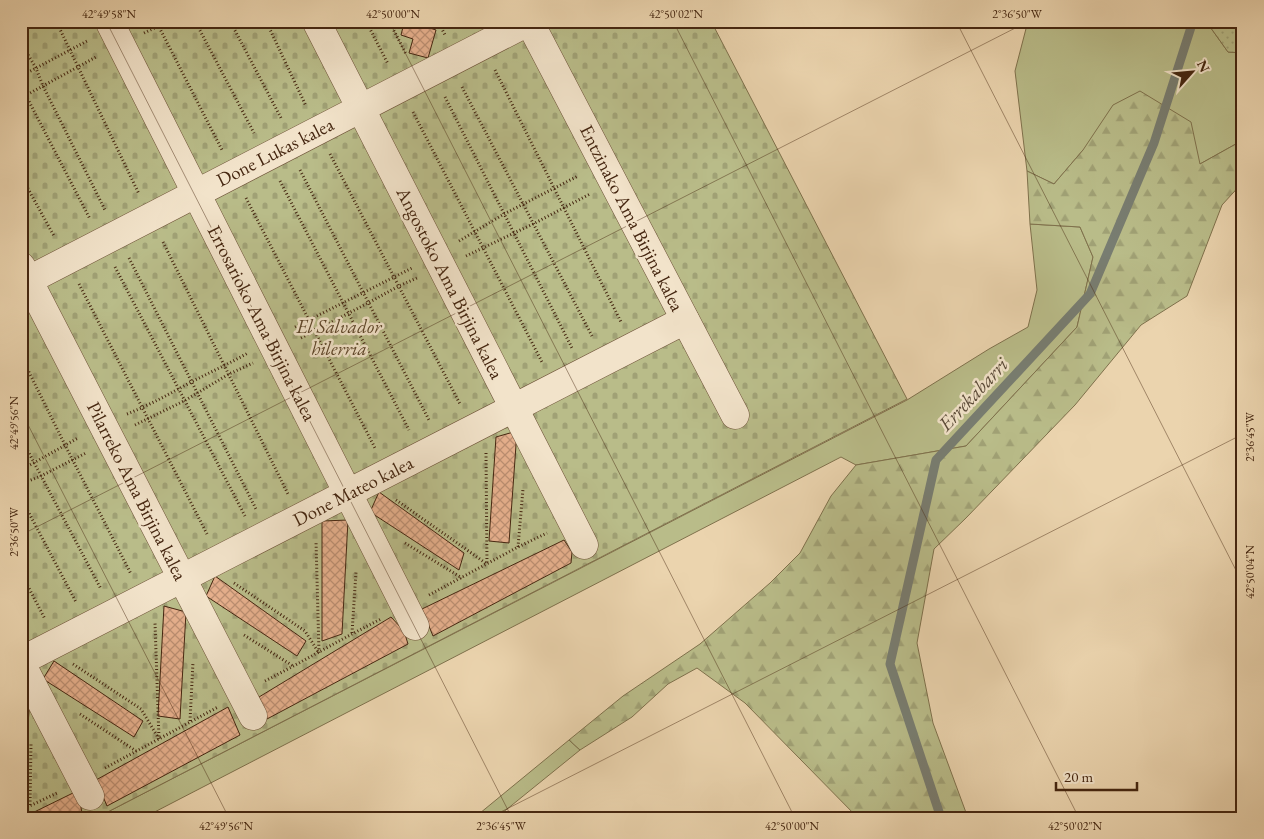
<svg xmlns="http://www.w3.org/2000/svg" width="1264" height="839" font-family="'EB Garamond',serif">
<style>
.green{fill:#b9bc89;stroke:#7f714c}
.forest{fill:url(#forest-firs);stroke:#7f714c}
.cemetery{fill:url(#cemetery-stones);stroke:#7f714c}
.garden{fill:url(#garden-dots);stroke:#7f714c}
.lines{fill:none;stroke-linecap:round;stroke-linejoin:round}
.stream{stroke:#787d71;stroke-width:9}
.building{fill:url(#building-cross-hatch);stroke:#452610}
.minor-casing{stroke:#6e5238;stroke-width:29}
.path{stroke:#452610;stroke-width:3;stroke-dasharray:1 2.5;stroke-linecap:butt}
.minor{stroke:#f2e3ca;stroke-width:28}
.ticks{fill:none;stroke:#452610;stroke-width:1;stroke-opacity:0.45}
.labels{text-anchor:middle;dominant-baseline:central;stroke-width:5;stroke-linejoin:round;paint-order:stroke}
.street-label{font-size:19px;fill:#452610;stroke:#f2e3ca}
.park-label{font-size:19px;font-style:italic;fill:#5c4428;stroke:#f2e3ca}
.water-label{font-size:20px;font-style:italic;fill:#5a4a38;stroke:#f2e3ca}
.neatline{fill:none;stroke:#452610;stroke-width:2}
.ticks-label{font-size:12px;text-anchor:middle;fill:#452610}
</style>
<defs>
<pattern id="forest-firs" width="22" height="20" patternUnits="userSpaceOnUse" patternTransform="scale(1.25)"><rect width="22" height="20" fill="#b9bc89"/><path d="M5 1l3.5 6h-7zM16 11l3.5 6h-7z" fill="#a0a175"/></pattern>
<pattern id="cemetery-stones" width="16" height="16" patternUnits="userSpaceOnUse" patternTransform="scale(1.25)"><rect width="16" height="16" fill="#b9bc89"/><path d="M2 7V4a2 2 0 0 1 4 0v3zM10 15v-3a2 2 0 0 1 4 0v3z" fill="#a0a175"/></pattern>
<pattern id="garden-dots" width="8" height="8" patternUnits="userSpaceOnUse" patternTransform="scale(1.25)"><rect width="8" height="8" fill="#b9bc89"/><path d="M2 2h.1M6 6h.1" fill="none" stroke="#a0a175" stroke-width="1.8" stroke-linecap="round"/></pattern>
<pattern id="building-cross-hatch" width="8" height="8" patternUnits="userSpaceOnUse" patternTransform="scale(1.25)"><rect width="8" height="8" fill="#e6b08d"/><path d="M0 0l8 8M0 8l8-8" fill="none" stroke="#bc8f72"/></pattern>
</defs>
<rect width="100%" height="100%" fill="#ebd4ae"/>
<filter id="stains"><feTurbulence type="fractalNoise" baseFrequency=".004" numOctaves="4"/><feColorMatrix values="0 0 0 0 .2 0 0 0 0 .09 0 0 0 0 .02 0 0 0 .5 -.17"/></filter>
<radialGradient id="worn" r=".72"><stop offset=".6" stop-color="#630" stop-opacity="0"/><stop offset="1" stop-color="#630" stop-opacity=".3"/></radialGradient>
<g class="green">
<path d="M1028,21H1210L1208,24L1228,52L1243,53V140L1200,164L1083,150L1054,184L1027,171L1015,71Z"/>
<path d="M1030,224L1080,227L1093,257L1077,327L966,446L856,465L841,457L143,818H96L907,400L989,349L1028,327L1037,290Z"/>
<path d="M569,740L580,750L496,818H474Z"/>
</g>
<path class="forest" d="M1140,91L1191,122L1200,164L1243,140V182L1222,205L1187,296L1141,325L1075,405L966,518L934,549L917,643L933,723L968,818H858L745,703L697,668L668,684L632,717L580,750L569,740L623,696L700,644L770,583L800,553L831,496L856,465L966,446L1077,327L1093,257L1080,227L1030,224L1027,171L1054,184L1083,150L1113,105Z"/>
<path class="cemetery" d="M21,21H711L907,399L96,818H21Z"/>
<path class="garden" d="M1210,21H1243V53L1228,52L1208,24Z"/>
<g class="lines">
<path class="stream" d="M941,818L890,664L936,460L1090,294L1154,143L1193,21"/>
</g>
<g class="building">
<path d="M398,21H425L423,26L436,30L428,58L409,53L413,39L401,35L404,23Z"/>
<path d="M517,431L509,543L489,541L496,437Z"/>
<path d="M379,492L464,553L459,570L370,512Z"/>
<path d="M348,520L342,634L322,641V521Z"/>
<path d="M564,540L572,552L571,563L433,636L422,609Z"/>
<path d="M215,576L306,641L297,656L206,596Z"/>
<path d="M164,606L186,612L180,719L158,716Z"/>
<path d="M391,617L404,631L408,644L267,719L259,697Z"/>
<path d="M54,661L143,721L134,737L43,679Z"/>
<path d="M31,683L23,794L21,795V686Z"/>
<path d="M228,707L240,735L107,806L96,780Z"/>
<path d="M73,793L80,802L82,813L74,818H22Z"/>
</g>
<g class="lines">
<g class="minor-casing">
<g id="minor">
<path d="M109,21L415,626"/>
<path d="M316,21L584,545"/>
<path d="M529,21L735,415"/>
<path d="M21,266L253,716"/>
<path d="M21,284L530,21"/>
<path d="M21,661L685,320"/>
<path d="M21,663L90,796"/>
</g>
</g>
<g class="path">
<path d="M56,21L139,194"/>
<path d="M156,21L222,150"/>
<path d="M195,21L254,133"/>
<path d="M230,21L281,118"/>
<path d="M266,21L306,106"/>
<path d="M366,21L388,64"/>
<path d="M389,21L406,54"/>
<path d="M438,21L445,35"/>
<path d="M144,33L169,21"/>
<path d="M21,43L36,68L43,86L105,210"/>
<path d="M495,70L621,322"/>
<path d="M21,76L89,40"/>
<path d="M21,86L90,219"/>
<path d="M462,87L592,336"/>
<path d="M445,97L572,348"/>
<path d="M21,98L96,57"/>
<path d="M413,112L543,364"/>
<path d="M330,154L460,404"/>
<path d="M300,170L429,420"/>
<path d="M21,176L54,236"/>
<path d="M280,181L409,430"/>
<path d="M246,198L375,448"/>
<path d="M459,241L504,214L578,176"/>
<path d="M163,242L288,494"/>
<path d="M466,256L533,224L590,194"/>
<path d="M129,258L256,509"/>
<path d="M115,267L245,516"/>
<path d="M79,284L207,534"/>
<path d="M295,327L412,268"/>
<path d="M301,338L368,303L399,286L417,278"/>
<path d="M21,356L65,445L131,574"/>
<path d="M127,414C150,405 171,393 193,381C211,372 230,363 248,353"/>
<path d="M135,425L184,401L229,374L253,363"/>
<path d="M21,438L101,589"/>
<path d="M486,453L487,564"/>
<path d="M21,470L78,438"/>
<path d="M21,484L41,476L86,453"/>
<path d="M21,498L76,602"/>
<path d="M396,500L487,564"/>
<path d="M405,543L462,578"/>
<path d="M518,547L523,489"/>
<path d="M21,573L45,619"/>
<path d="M234,583L305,631L319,653L316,541"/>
<path d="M429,595L518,547L547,533"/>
<path d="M352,633L356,572"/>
<path d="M244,635L293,666"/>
<path d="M73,664L141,709L159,739L155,623"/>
<path d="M265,681C304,661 341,639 381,619"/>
<path d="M80,714L136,751"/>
<path d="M190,721L193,662"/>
<path d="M105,768L218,707"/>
<path d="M30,805L31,743"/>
<path d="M21,810L57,793"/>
</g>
<use href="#minor" class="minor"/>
</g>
<path class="ticks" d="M106,21L512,818M389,21L795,818M673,21L1079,818M956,21L1243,584M1239,21L1243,28M21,411L229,818M21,535L1029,21M489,818L1243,434"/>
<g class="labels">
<g class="street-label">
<text transform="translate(275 152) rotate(-27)">Done Lukas kalea</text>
<text transform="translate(632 218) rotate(63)">Entzinako Ama Birjina kalea</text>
<text transform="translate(450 283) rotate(63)">Angostoko Ama Birjina kalea</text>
<text transform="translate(262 323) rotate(63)">Errosarioko Ama Birjina kalea</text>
<text transform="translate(137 491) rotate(63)">Pilarreko Ama Birjina kalea</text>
<text transform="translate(353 491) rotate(-27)">Done Mateo kalea</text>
</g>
<g class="park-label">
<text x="339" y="326">El Salvador<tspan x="339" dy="22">hilerria</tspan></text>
</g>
<g class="water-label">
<text transform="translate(973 394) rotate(-47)">Errekabarri</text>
</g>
</g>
<rect width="1264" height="839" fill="none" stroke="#ebd4ae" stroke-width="55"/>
<g transform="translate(1192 72) rotate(63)" stroke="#f2e3ca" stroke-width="4" paint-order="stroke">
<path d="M0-4L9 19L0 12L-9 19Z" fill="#452610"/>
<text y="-8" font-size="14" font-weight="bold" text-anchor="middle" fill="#452610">N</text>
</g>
<path d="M1056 782v8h81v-8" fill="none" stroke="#452610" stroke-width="2.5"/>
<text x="1064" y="782" font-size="15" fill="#452610" stroke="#f2e3ca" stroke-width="4" paint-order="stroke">20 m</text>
<rect x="28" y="28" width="1208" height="784" class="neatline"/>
<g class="ticks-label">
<text x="109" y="18">42°49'58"N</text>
<text x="393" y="18">42°50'00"N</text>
<text x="676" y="18">42°50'02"N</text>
<text x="1017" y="18">2°36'50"W</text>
<text transform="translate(14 423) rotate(-90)" y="4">42°49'56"N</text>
<text transform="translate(1250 437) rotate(-90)" y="4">2°36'45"W</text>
<text transform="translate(14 532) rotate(-90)" y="4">2°36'50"W</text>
<text transform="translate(1250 572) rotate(-90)" y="4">42°50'04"N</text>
<text x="226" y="830">42°49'56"N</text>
<text x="501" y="830">2°36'45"W</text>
<text x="792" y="830">42°50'00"N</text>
<text x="1075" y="830">42°50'02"N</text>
</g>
<rect width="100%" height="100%" filter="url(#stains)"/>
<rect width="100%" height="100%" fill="url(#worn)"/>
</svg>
